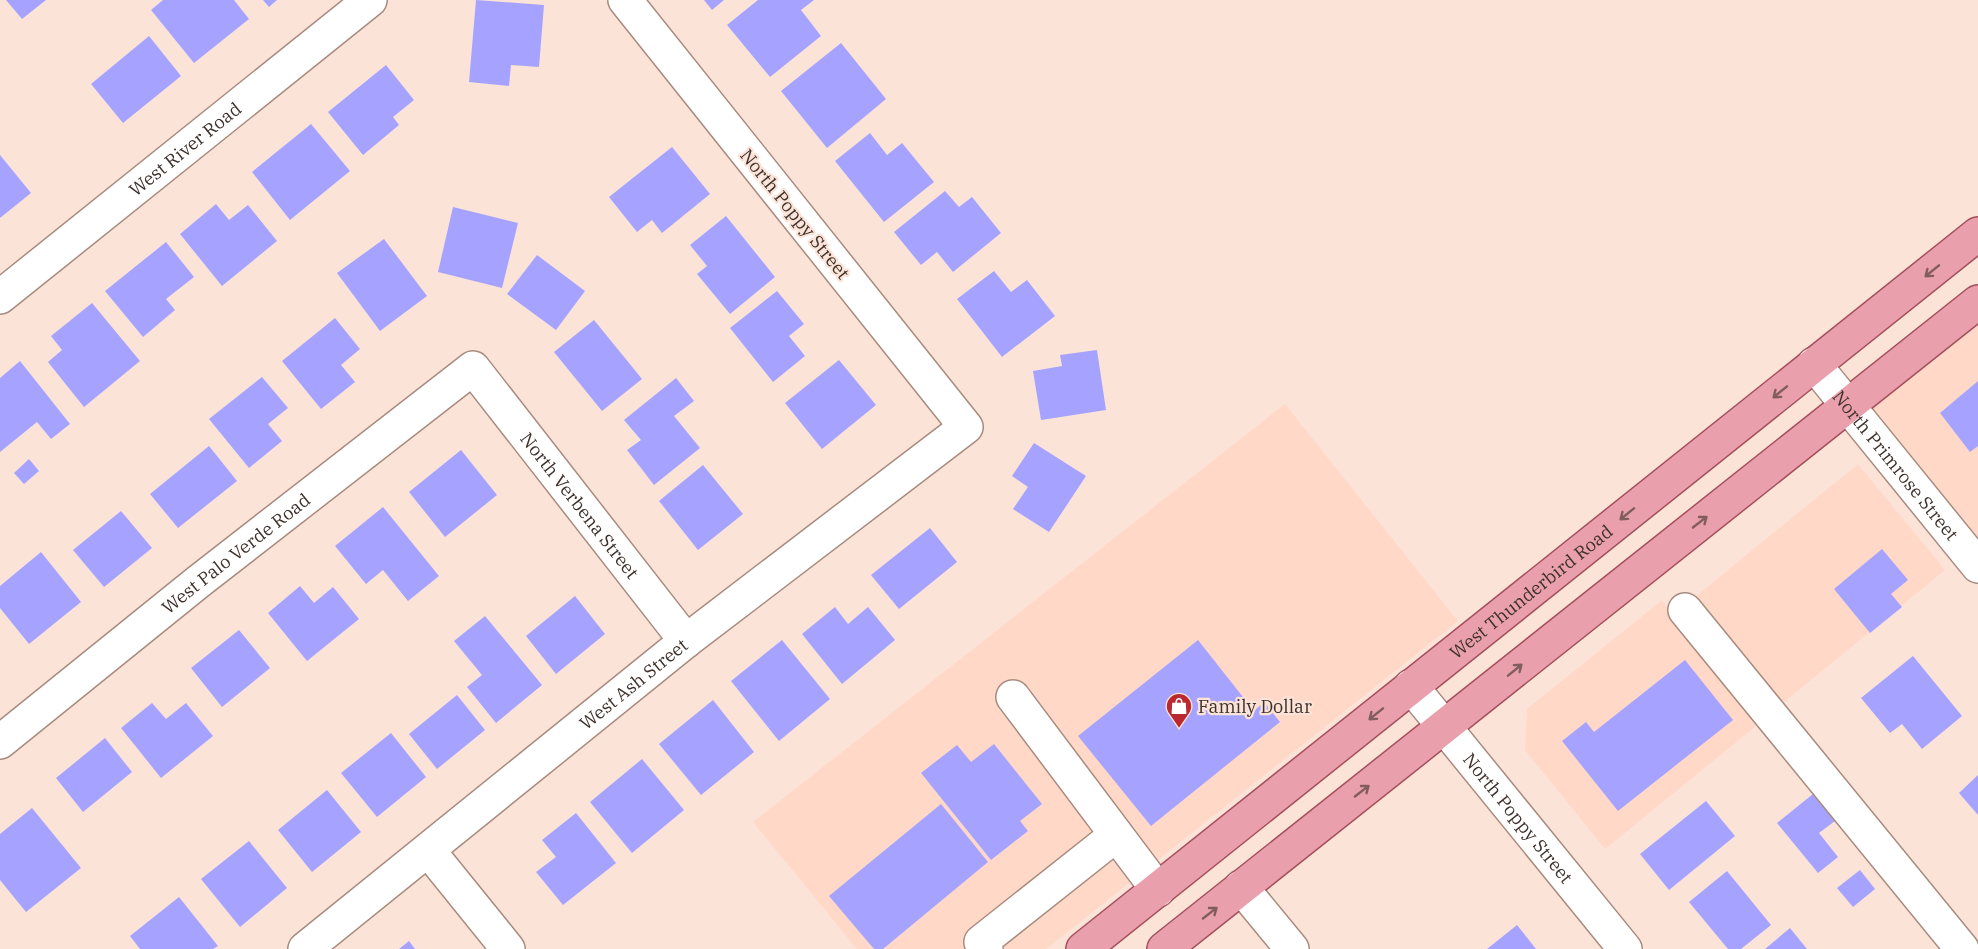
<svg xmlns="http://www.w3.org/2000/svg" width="1978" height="949" font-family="'IBM Plex Serif',serif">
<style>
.built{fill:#ffd8c8}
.building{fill:#a5a3ff}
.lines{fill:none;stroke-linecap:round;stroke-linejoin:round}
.minor-casing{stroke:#a88b7f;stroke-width:36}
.major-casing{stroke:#a44f5c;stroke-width:36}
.minor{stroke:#fff;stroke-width:33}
.major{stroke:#ea9fad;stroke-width:33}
.oneway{stroke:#825d60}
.labels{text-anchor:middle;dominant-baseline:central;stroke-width:4.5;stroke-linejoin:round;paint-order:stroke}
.street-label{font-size:18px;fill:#3d312c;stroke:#fce3d8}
.poi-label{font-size:18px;fill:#3d312c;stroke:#fce3d8;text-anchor:start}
</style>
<rect width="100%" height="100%" fill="#fce3d8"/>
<g class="built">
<path d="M1978,319V545L1867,409Z"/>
<path d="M1285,404L1458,621L1046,949H857L753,822Z"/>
<path d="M1858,464L1945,570L1783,703L1696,596Z"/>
<path d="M1662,600L1761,722L1605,849L1525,750L1527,709Z"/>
</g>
<g class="building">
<path d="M6,0H46L22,19Z"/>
<path d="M163,0H234L249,19L194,63L151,10Z"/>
<path d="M263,0H277L269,7Z"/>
<path d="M476,0L544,5L539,67L511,65L509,86L469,82Z"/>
<path d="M704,0H724L712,10Z"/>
<path d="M758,0H814L801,10L821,36L770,77L727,25Z"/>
<path d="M149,36L181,76L123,123L91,84Z"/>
<path d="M841,43L886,99L827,148L781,91Z"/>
<path d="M386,65L414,100L393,117L399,125L363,155L328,112Z"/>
<path d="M311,124L350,171L290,220L252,172Z"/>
<path d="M870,133L887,155L902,143L934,182L884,222L835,161Z"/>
<path d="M672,147L710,194L662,233L652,220L637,232L609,197Z"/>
<path d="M0,155L31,193L0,218Z"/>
<path d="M945,191L959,207L972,197L1001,233L953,272L937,252L921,265L894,232Z"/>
<path d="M216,204L229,220L248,205L277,241L222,286L180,234Z"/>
<path d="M453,207L518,223L502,288L438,272Z"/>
<path d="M726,216L775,277L730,314L697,274L707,266L690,245Z"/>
<path d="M384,239L427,296L380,331L337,273Z"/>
<path d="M166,242L194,277L166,299L175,310L143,337L105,291Z"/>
<path d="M537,255L585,291L556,330L507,294Z"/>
<path d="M994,271L1011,292L1027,280L1055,316L1002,357L957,299Z"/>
<path d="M777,291L804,324L789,336L805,356L773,382L730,328Z"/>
<path d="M92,303L140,361L84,407L48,362L62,350L51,336Z"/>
<path d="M335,318L360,349L341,365L355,382L321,409L282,361Z"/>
<path d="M594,320L642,379L602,411L554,352Z"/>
<path d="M1097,350L1106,410L1041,420L1033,371L1062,366L1060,355Z"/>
<path d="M839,360L876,405L822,449L785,403Z"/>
<path d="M20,361L70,424L51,439L37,422L0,452V378Z"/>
<path d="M262,377L288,408L268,424L282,441L249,468L209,419Z"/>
<path d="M676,378L694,401L674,416L700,448L654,485L627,450L641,440L624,420Z"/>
<path d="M1978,381V446L1970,452L1940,413Z"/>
<path d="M1034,443L1086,476L1049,532L1013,509L1028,487L1012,476Z"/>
<path d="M209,446L237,481L178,528L150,494Z"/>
<path d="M461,450L497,495L445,537L409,492Z"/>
<path d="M29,459L39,471L24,484L14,473Z"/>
<path d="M703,465L743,514L698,550L659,501Z"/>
<path d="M383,507L439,576L408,601L383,570L366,584L335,546Z"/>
<path d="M121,511L152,548L104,587L73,550Z"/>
<path d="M930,528L957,562L899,609L871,575Z"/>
<path d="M1882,549L1908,580L1891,594L1902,607L1870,633L1834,589Z"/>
<path d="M41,552L81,602L29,644L0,608V586Z"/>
<path d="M300,586L314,603L333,587L359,619L307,661L268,613Z"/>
<path d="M575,596L605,634L556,674L526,636Z"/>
<path d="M835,607L848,624L868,607L895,640L842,684L802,634Z"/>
<path d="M485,616L542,685L496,723L467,687L482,675L454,641Z"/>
<path d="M239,630L270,668L222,707L191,668Z"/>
<path d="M782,640L830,699L779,741L731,681Z"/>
<path d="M1198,640L1254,711L1264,702L1280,722L1151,826L1078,736Z"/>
<path d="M1913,656L1962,716L1922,749L1902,724L1890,733L1861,698Z"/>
<path d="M1685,660L1733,720L1618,811L1562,741L1586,722L1594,732Z"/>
<path d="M457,695L485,730L437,769L409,734Z"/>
<path d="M713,700L754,752L701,795L659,744Z"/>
<path d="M152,703L166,719L186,703L213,736L161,778L121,728Z"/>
<path d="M391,733L426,777L377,817L341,773Z"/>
<path d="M105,738L132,772L83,812L56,778Z"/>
<path d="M994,744L1042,804L1020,821L1028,831L991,860L921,773L957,745L971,762Z"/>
<path d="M642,759L684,810L632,853L590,802Z"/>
<path d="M1978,775V815L1959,793Z"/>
<path d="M327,790L361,832L312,872L278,830Z"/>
<path d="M1813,794L1835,821L1819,833L1838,857L1818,873L1777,823Z"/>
<path d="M1706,801L1735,836L1669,890L1640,854Z"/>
<path d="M941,804L988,862L883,949H874L829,896Z"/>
<path d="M32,808L81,868L26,912L0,880V834Z"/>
<path d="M576,813L616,863L563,905L536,872L556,857L542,840Z"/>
<path d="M249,841L287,888L240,927L201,879Z"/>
<path d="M1860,870L1875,889L1853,907L1837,888Z"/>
<path d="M1727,871L1771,925L1741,949H1728L1689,902Z"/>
<path d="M179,897L218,946L213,949H140L130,936Z"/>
<path d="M1517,925L1536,949H1487Z"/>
<path d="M1790,928L1807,949H1765Z"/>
<path d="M409,941L415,949H399Z"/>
</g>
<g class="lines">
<g class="minor-casing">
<g id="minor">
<path id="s1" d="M0,297L370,0"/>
<path id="s2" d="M1814,364L1978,566"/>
<path d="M1685,610L1962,949"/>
<path id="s3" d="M1411,686L1625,949"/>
<path d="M1013,697L1158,890"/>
<path id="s4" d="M0,742L198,582L473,368L686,641"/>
<path d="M428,850L508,949"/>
<path d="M1241,887L1292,949"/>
<path id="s5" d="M305,949L686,641L966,427L625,0"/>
<path d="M986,949L981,942L1116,835"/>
</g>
</g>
<g class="major-casing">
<g id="major">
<path id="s6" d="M1083,949L1978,234"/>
<path d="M1164,949L1978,302"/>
</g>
</g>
<use href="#minor" class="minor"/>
<use href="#major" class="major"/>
</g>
<defs><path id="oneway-shaft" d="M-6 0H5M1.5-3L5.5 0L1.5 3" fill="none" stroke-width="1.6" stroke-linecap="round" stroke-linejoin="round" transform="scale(1.5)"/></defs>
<g class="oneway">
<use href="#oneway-shaft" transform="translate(1932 271) rotate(141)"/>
<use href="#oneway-shaft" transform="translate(1780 392) rotate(141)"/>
<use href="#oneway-shaft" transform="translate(1627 514) rotate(141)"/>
<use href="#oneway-shaft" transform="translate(1700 522) rotate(-38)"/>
<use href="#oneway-shaft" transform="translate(1515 670) rotate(-39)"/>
<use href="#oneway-shaft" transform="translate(1376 714) rotate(141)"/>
<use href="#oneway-shaft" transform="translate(1362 791) rotate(-38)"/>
<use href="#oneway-shaft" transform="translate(1210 913) rotate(-38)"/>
</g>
<defs>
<g id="shop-pin" transform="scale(1.35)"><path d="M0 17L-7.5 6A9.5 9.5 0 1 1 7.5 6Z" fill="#ba2930" stroke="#fce3d8"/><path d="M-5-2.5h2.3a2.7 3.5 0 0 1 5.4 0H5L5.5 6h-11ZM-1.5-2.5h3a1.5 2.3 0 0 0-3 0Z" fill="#fff"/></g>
</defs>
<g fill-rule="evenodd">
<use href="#shop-pin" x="1179" y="706"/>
</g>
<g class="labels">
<g class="street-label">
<text stroke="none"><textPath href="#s1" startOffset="237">West River Road</textPath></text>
<text transform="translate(795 214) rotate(51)">North Poppy Street</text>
<text stroke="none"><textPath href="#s2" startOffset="130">North Primrose Street</textPath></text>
<text stroke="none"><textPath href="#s4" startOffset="777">North Verbena Street</textPath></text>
<text stroke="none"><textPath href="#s4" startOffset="302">West Palo Verde Road</textPath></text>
<text stroke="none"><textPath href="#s6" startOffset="573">West Thunderbird Road</textPath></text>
<text stroke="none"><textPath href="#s5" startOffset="422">West Ash Street</textPath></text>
<text stroke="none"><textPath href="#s3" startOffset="170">North Poppy Street</textPath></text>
</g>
<g class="poi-label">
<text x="1198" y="706">Family Dollar</text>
</g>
</g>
</svg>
